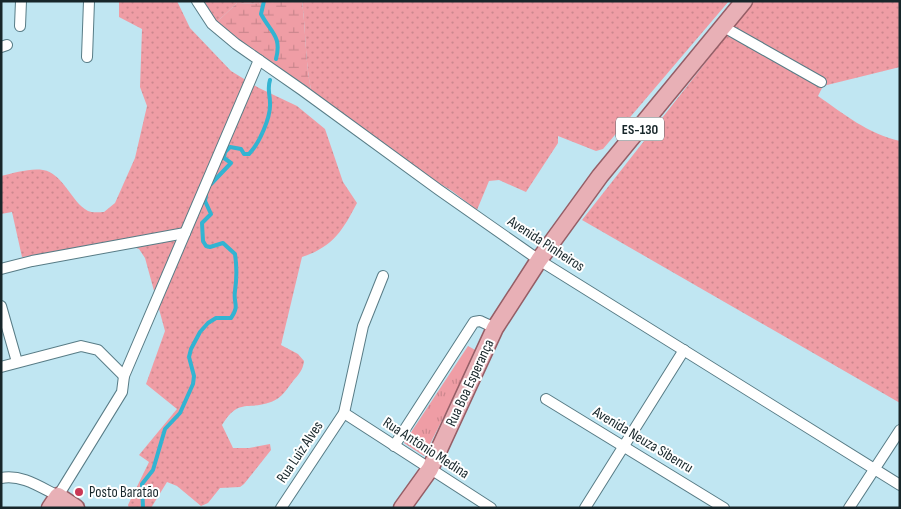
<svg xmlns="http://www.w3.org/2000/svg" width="901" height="509" font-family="'Sofia Sans Condensed',sans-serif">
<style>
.grass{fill:url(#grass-dots)}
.wetland{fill:url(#wetland-marsh)}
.park{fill:url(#park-tufts)}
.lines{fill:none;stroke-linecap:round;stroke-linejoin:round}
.stream{stroke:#32b4d2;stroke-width:4}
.street-casing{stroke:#587c86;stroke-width:12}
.primary-casing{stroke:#955e66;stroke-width:19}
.street{stroke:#fff;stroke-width:10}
.primary{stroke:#e8b0b6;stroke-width:16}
.poi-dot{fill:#c93956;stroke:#fff;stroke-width:2}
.labels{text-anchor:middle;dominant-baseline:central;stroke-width:4;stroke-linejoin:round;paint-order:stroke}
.shield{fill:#fff;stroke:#5d676a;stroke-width:1}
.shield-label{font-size:14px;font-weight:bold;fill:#17262a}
.street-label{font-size:15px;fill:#17262a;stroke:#fff}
.poi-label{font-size:15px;fill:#17262a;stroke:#fff;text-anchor:start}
</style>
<defs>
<pattern id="grass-dots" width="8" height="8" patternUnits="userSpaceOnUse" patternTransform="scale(1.25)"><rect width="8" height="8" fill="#ef9da5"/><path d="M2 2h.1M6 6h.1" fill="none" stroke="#cc878e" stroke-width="1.8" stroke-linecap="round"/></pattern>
<pattern id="wetland-marsh" width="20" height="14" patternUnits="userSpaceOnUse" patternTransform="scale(1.25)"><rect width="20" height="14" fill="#ef9da5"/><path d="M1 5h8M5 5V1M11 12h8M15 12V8" fill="none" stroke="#cc878e"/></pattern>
<pattern id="park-tufts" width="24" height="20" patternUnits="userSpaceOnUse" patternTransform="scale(1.25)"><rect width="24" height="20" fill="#ef9da5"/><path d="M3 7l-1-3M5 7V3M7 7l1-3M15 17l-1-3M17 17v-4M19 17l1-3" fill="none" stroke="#cc878e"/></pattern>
</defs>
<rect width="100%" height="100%" fill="#c0e6f2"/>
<g class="grass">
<path d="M119,1H177L190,28L231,71L259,88L297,106L325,129L343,182L357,203C343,230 333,247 302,257L281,345L298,354L304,361C303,370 299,374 293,381C287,389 282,398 271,402C247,411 239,397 222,425L233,448H249L270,444L271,450L244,484L240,487L220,488L208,503L201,506L177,486L167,482L151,508H129L128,505L149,462L139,455L177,409L146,384L165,331L145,258L139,249L131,246L22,257L12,212L1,214V176C14,173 30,168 43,170C63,173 71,202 88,211C92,213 99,212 104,212L115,203L135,158L147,106L140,87L142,29L119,17Z"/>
<path d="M203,1H261L259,4L237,3L217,22L207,13Z"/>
<path d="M302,1H729L603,149L596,151L558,136V143L526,192L499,180L489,181L477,210L452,191L395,157L311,90C305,60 306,31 302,1Z"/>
<path d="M749,1H900V67L823,86L818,96C844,114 868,134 900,141V403L582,220L728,34Z"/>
</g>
<path class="wetland" d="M261,1H302C306,31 305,60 311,90L299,81L270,72L217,22L237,3L259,4Z"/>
<path class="park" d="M468,346L477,351L424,456L404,443Z"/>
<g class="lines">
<g class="stream">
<path d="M264,1L261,14C271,33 282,36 276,59"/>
<path d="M211,184L231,163L224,158L225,152L230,147L241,149L244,154H249C259,144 271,117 270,103C270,94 267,89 270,80"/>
<path d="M143,508L142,484L153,470L165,429L180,413L193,384L194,376L189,357L191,349L200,332L208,323L216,318H231C240,305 233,304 235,291C237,277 237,267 235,254L223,243L210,247L206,246L203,241L202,223L211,214L205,201L206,195"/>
</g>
<g class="street-casing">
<g id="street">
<path d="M197,1L212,24L236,44L302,90L439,190L539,260L900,485"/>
<path d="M20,26L21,1"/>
<path d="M722,26L821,82"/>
<path d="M1,47L7,45"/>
<path d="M87,57L89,1"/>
<path d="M1,269L32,261L185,233"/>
<path d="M1,306L17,362"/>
<path d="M1,367L81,346L98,350L124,376"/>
<path d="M546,399L724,508"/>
<path d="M344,413L491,508"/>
<path d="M394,446L474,322L480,321L495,328"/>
<path d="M1,478C22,474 40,487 58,496L122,392L124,376L259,60"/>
<path d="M281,508L344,413L363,326L383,276"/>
<path d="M585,508L684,350"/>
<path d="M849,508L900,430"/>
</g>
</g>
<g class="primary-casing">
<g id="primary">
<path d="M50,508L58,496L76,508"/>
<path d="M402,508L430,469L495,328L539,260L600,176L744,1"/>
</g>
</g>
<use href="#street" class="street"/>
<use href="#primary" class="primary"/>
</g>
<circle class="poi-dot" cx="79" cy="492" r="5"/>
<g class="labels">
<rect class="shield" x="616" y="117.5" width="48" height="23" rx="4"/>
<g class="shield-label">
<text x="640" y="129">ES-130</text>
</g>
<g class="street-label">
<text transform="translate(546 244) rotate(33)">Avenida Pinheiros</text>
<text transform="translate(470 383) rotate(-65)">Rua Boa Esperança</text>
<text transform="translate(643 440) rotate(31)">Avenida Neuza Sibenru</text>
<text transform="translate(426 448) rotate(33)">Rua Antônio Medina</text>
<text transform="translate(300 452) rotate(-56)">Rua Luiz Alves</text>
</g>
<g class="poi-label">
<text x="89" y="492">Posto Baratão</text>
</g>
</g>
<rect width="901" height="509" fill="none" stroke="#17262a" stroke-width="5"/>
</svg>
